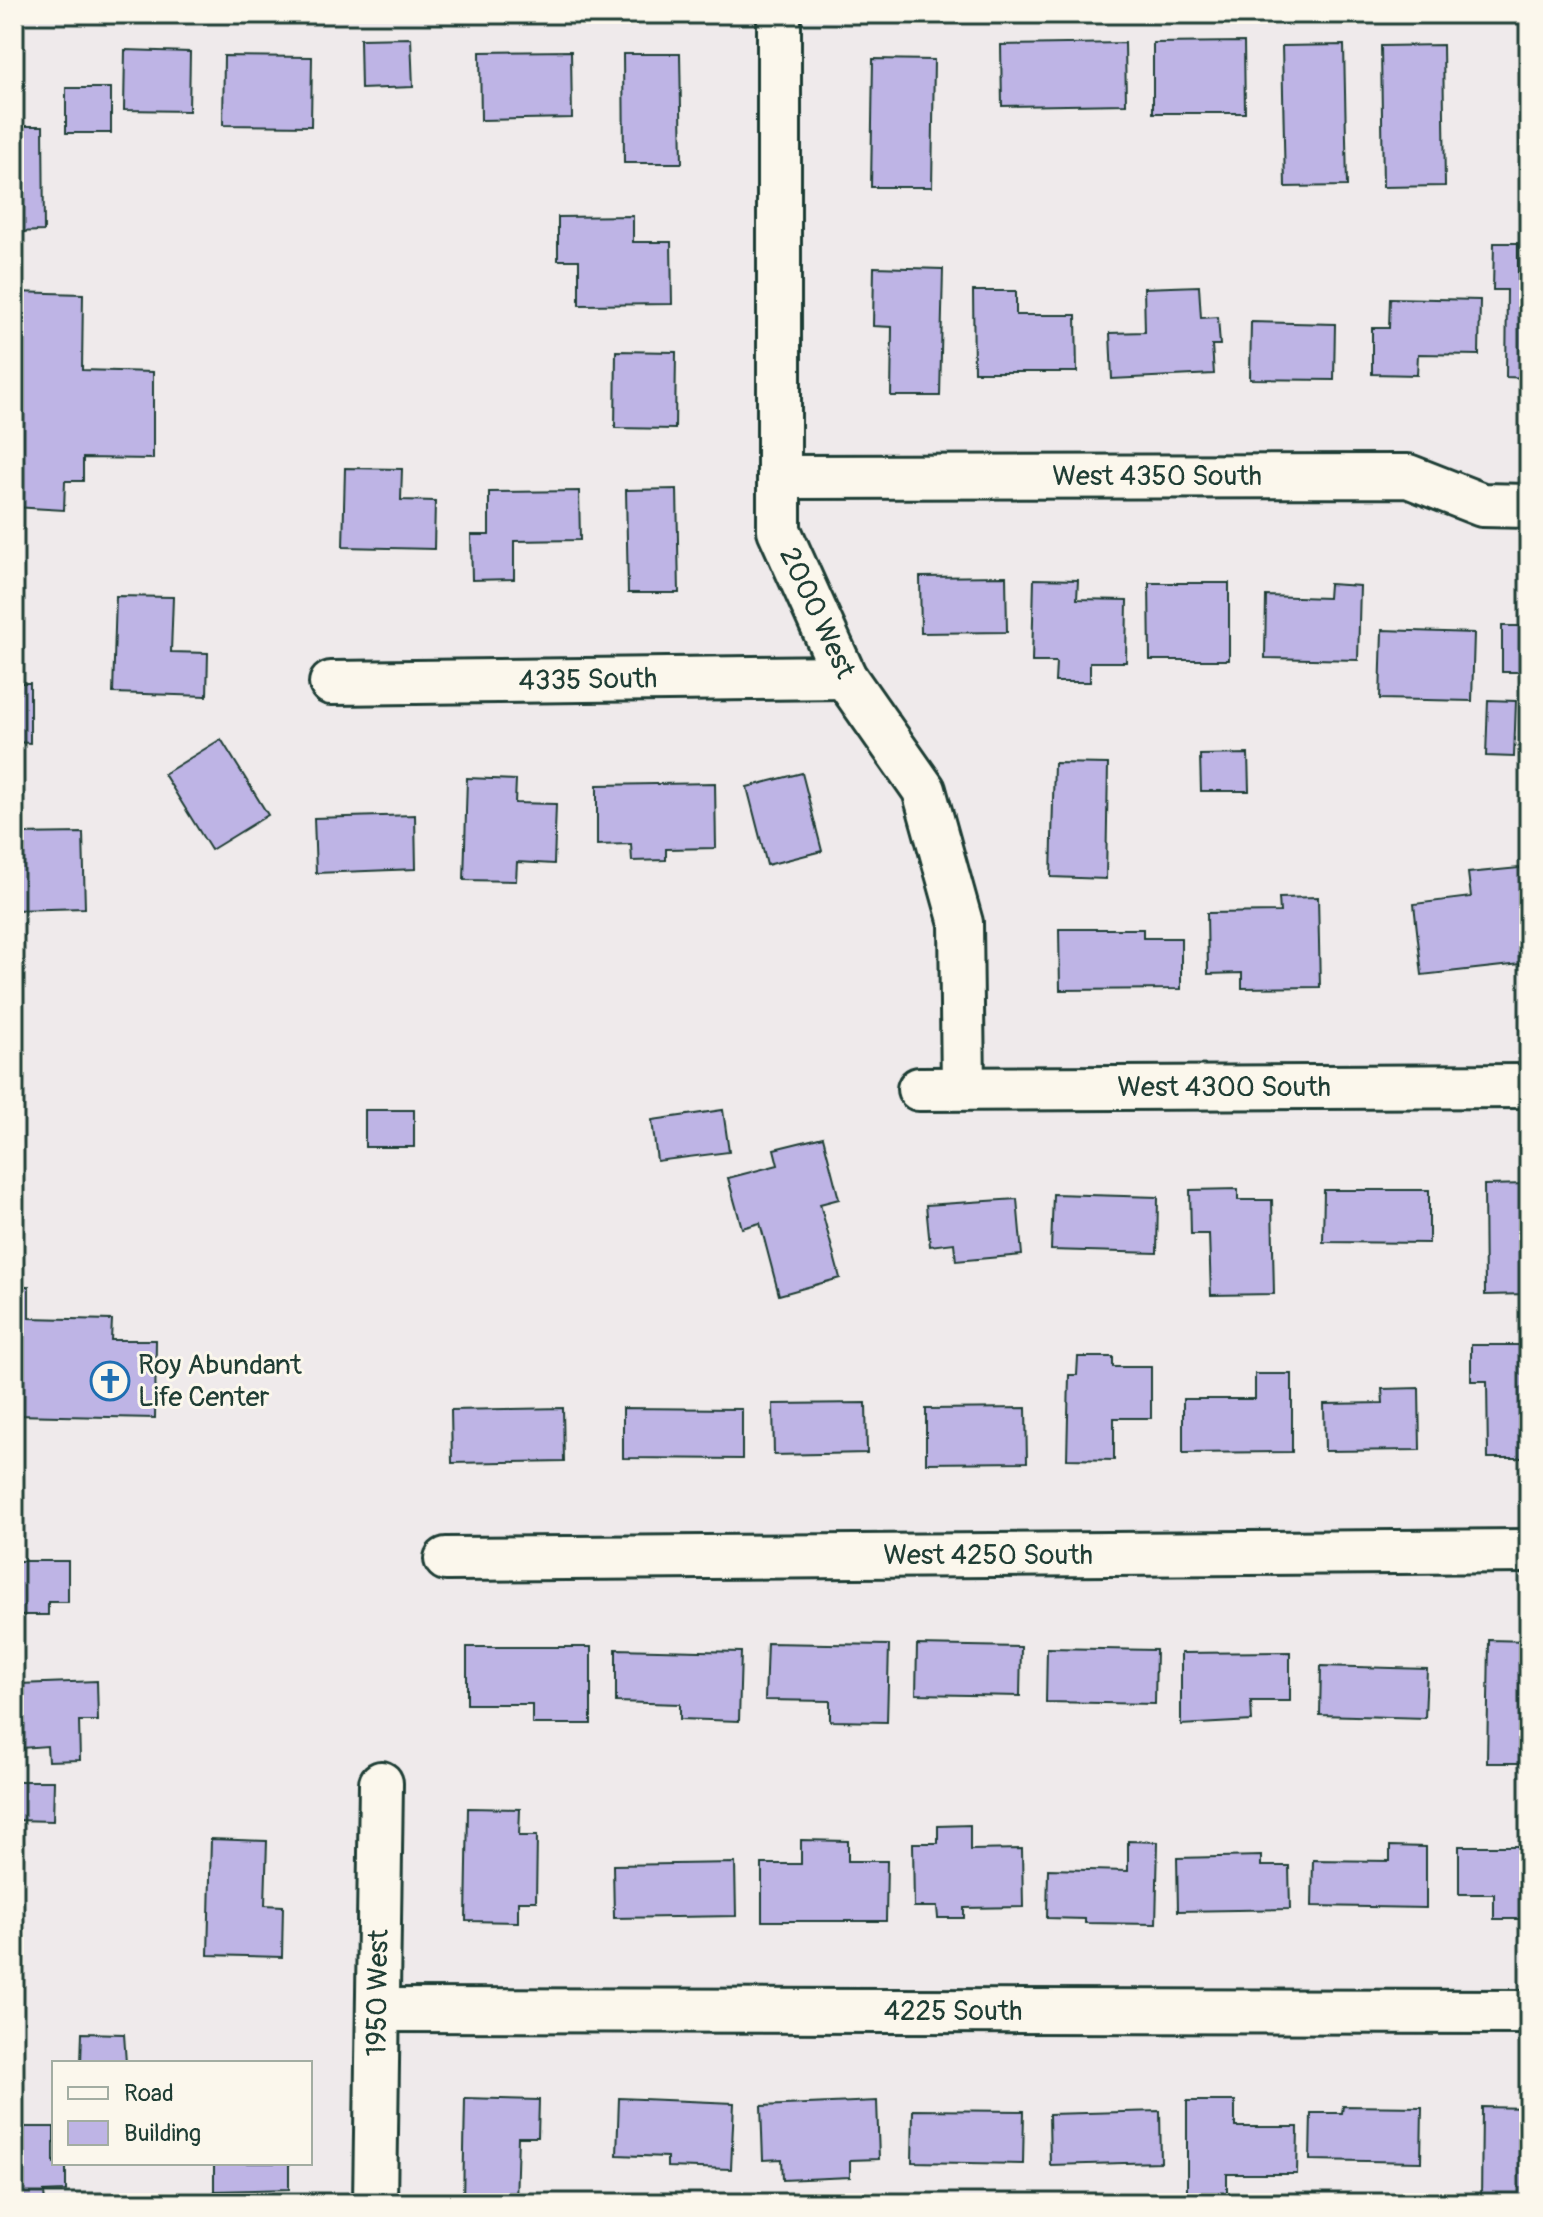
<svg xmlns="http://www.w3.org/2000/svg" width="1543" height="2217" font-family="Pangolin,sans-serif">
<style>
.building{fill:#beb4e5;stroke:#1f3d34;stroke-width:2}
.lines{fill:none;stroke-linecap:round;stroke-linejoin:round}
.minor-casing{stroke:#1f3d34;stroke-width:48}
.minor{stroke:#fbf7ec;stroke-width:42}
.labels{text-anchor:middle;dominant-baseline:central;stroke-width:6;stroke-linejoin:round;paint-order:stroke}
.street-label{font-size:28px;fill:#1f3d34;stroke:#fbf7ec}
.poi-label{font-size:28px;fill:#1f3d34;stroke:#fbf7ec;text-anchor:start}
</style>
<rect width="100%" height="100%" fill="#efeaeb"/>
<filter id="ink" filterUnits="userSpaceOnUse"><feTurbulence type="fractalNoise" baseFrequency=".0125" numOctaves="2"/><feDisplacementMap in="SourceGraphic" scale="16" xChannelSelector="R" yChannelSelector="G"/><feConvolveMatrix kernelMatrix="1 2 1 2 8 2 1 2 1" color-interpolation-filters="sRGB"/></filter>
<g filter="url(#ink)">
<g class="building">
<path d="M411,38L413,87L361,89L360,39Z"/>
<path d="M1244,42L1245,113H1153V43Z"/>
<path d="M1125,43L1126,104L1002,106L1001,45Z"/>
<path d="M1344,45L1347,186L1285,187L1282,46Z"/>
<path d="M1443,45L1445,186L1383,187L1381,46Z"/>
<path d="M125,50L190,52L189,111L124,110Z"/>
<path d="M571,51L572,118L481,120L480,52Z"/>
<path d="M623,54H680L682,163H624Z"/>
<path d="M224,56L312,57L311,126L223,125Z"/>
<path d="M873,59L934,60L932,187H871Z"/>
<path d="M1523,72L1529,73V160H1521Z"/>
<rect x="66" y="88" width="45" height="45"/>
<path d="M14,126H43L44,231L14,232Z"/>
<path d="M633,216V242H671L672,304L579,305V260H558V217Z"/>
<path d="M1494,243H1518V289H1529V378L1506,377L1507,290H1493Z"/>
<path d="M874,267L943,269L940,396H891L892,327L873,326Z"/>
<path d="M1199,286L1201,318L1218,317L1220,345H1212L1214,374L1112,379L1110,333L1145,332L1144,288Z"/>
<path d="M973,291H1016V315H1076L1077,372H974Z"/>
<path d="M14,292L83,294L82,370L153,372V459L83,458V481H65L64,510L14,507Z"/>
<path d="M1390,298L1480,300L1479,355L1418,354L1417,375L1372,374V328H1389Z"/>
<path d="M1251,322L1335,324L1334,380L1250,379Z"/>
<path d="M616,351L676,352L675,429L615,428Z"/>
<path d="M345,468L402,469L401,500L435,501L434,549L343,547Z"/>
<path d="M677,489L679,593H628L626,490Z"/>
<path d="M579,491L580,540L514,541V579L472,580L471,535H489V492Z"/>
<path d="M1006,576L1007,632L921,633L920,577Z"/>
<path d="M1034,579L1078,580L1077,599L1127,600L1126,662H1090V682H1055L1056,662H1032Z"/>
<path d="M1149,583H1229V660H1150Z"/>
<path d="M1329,584L1360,586L1358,660L1265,658L1266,596L1328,598Z"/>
<path d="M116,596L173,597L171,652L208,653L207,696L113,693Z"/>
<rect x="1502" y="626" width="27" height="46"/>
<path d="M1382,630L1474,633L1472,701L1380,699Z"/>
<path d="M14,683H30V743L14,742Z"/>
<path d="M1488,700L1516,701L1514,757L1486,756Z"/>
<path d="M221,739L268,815L211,850L164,774Z"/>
<path d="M1248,754L1249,791H1201L1200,755Z"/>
<path d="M1054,763L1108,764L1106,879L1051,877Z"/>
<path d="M802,773L822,851L767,865L747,787Z"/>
<path d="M467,778L516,780L515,803L556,804L554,864L517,862L516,881L464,880Z"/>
<path d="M715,783L716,848L666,849V860L632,861L631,844L597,845V785Z"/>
<path d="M415,815L416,869L316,873L314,818Z"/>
<path d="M83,833L85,908L14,910V834Z"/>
<path d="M1529,867V963L1422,975L1414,904L1471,897L1468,873Z"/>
<path d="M1318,897L1320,987L1242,988V973L1208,974L1207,913L1280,912L1279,898Z"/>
<path d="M1059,929H1143V938H1181V989L1060,990Z"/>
<rect x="365" y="1110" width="49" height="37"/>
<path d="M723,1110L729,1152L657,1161L652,1120Z"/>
<path d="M823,1137L839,1199L820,1204L840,1278L779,1295L760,1223L742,1228L728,1178L778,1165L774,1149Z"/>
<path d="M1529,1184V1294L1485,1295L1484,1185Z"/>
<path d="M1238,1189V1200H1272L1274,1294L1211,1295L1209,1234H1191L1190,1190Z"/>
<path d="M1324,1190H1429V1243L1323,1242Z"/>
<path d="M1053,1194L1158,1197L1157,1253L1051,1250Z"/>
<path d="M1017,1199L1022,1255L956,1261L954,1243L930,1246L926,1205Z"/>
<path d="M14,1286H29V1318L112,1320L111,1340H156L155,1418L14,1415Z"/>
<path d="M1471,1345H1529V1458H1488L1487,1381H1471Z"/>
<path d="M1078,1357H1113V1367H1151V1418H1114V1460L1067,1459L1069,1375H1077Z"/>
<path d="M1255,1374H1292V1452L1183,1453V1399H1255Z"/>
<path d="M1419,1388L1420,1450L1325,1451L1324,1404L1383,1403L1382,1389Z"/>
<path d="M866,1403L867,1453L774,1455L773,1404Z"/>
<path d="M563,1408L564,1461L452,1463L451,1410Z"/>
<path d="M623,1408L742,1409V1459L623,1458Z"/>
<path d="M1026,1408L1027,1462L926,1463V1409Z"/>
<path d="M14,1561H68V1602H48V1615H14Z"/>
<path d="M1489,1640L1529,1641V1763H1487Z"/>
<path d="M767,1643L889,1645L887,1722L830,1721V1701L765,1700Z"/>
<path d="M917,1645L1021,1647L1020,1696L916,1694Z"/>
<path d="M467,1647H591V1724H532V1704H467Z"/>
<path d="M1047,1648L1156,1650L1155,1704L1046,1702Z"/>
<path d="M616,1649L741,1652L739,1721L680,1719V1704L616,1702Z"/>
<path d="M1290,1652V1701H1251L1252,1721L1181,1725V1653Z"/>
<path d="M1321,1666L1427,1669L1425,1718L1320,1715Z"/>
<path d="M97,1681L98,1721H79L80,1760L48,1761L47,1746L21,1748L19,1684Z"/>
<path d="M14,1781H54L53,1821L14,1820Z"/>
<path d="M468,1808L520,1809L519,1836H537L536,1901H518V1922L466,1921Z"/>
<path d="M970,1825V1850L1022,1849L1023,1907L964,1908V1918H938L937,1907H914L913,1843H938V1826Z"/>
<path d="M211,1839L267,1841L265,1905L283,1906L282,1957L208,1955Z"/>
<path d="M801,1840L848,1841V1861H887L886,1921H762V1864H801Z"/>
<path d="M1128,1841L1158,1842L1156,1924L1085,1923V1919L1047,1918L1048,1869L1128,1871Z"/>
<path d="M1390,1846L1426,1847V1908L1312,1906L1313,1860L1390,1861Z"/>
<path d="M1459,1846H1529V1919H1494V1894H1459Z"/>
<path d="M1261,1856V1866H1289L1290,1909L1178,1911L1177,1858Z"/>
<path d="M735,1863L736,1916L614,1918L613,1865Z"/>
<path d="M82,2033L124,2034L126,2063H81Z"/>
<path d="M465,2098L539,2100L538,2137H518L516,2203H463Z"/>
<path d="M619,2098L734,2103L731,2169L667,2167V2157L617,2155Z"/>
<path d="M877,2101L879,2159L850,2160V2177L783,2180L782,2159L763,2160L761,2106Z"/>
<path d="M1187,2101H1235V2127H1298L1297,2174H1227V2199H1187Z"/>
<path d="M1343,2106L1422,2107L1421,2162L1310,2160L1311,2113H1342Z"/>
<path d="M1482,2107L1529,2108L1528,2203H1481Z"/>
<path d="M913,2110L1024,2111L1023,2164L912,2162Z"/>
<path d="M1160,2111L1161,2162L1050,2165L1049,2114Z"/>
<path d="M14,2127H54V2163H66V2191L44,2192L45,2203H14Z"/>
<path d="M214,2163H289V2189L214,2191Z"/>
</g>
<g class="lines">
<g class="minor-casing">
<g id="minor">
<path d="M779,14V530L845,677L924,790L961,923L963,1088"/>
<path d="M779,477L1408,476L1482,505L1529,506"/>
<path d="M331,683L845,677"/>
<path d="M919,1089L1529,1086"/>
<path d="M446,1559L1529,1551"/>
<path d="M378,2010L1529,2012"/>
<path d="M375,2203L381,1783"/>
</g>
</g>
<use href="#minor" class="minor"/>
</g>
</g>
<defs>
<g id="church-ring" transform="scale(2)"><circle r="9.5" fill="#fbf7ec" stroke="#1f6fb2" stroke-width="1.5"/><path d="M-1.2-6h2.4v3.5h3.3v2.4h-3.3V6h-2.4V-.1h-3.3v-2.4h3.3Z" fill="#1f6fb2"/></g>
</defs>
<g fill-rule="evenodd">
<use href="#church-ring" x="110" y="1381"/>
</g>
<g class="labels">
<g class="street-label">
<text x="1157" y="476">West 4350 South</text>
<text transform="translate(817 613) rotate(65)">2000 West</text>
<text transform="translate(588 680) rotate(-1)">4335 South</text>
<text x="1224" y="1087">West 4300 South</text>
<text x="988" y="1555">West 4250 South</text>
<text transform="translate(378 1993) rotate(-89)">1950 West</text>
<text x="953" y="2011">4225 South</text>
</g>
<g class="poi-label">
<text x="138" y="1365">Roy Abundant<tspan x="138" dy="32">Life Center</tspan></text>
</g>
</g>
<rect width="1543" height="2217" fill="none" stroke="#fbf7ec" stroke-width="48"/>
<rect x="24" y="24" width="1495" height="2169" fill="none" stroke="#1f3d34" stroke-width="3" filter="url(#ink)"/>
<rect x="52" y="2061" width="260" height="104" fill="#fbf7ec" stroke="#a3ada2" stroke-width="2"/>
<rect x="68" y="2087" width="40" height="12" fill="#fbf7ec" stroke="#a3ada2" stroke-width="2"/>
<text x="124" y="2101" font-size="24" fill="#1f3d34">Road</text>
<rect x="68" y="2121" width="40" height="24" fill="#beb4e5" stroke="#a3ada2" stroke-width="2"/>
<text x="124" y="2141" font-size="24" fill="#1f3d34">Building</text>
</svg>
